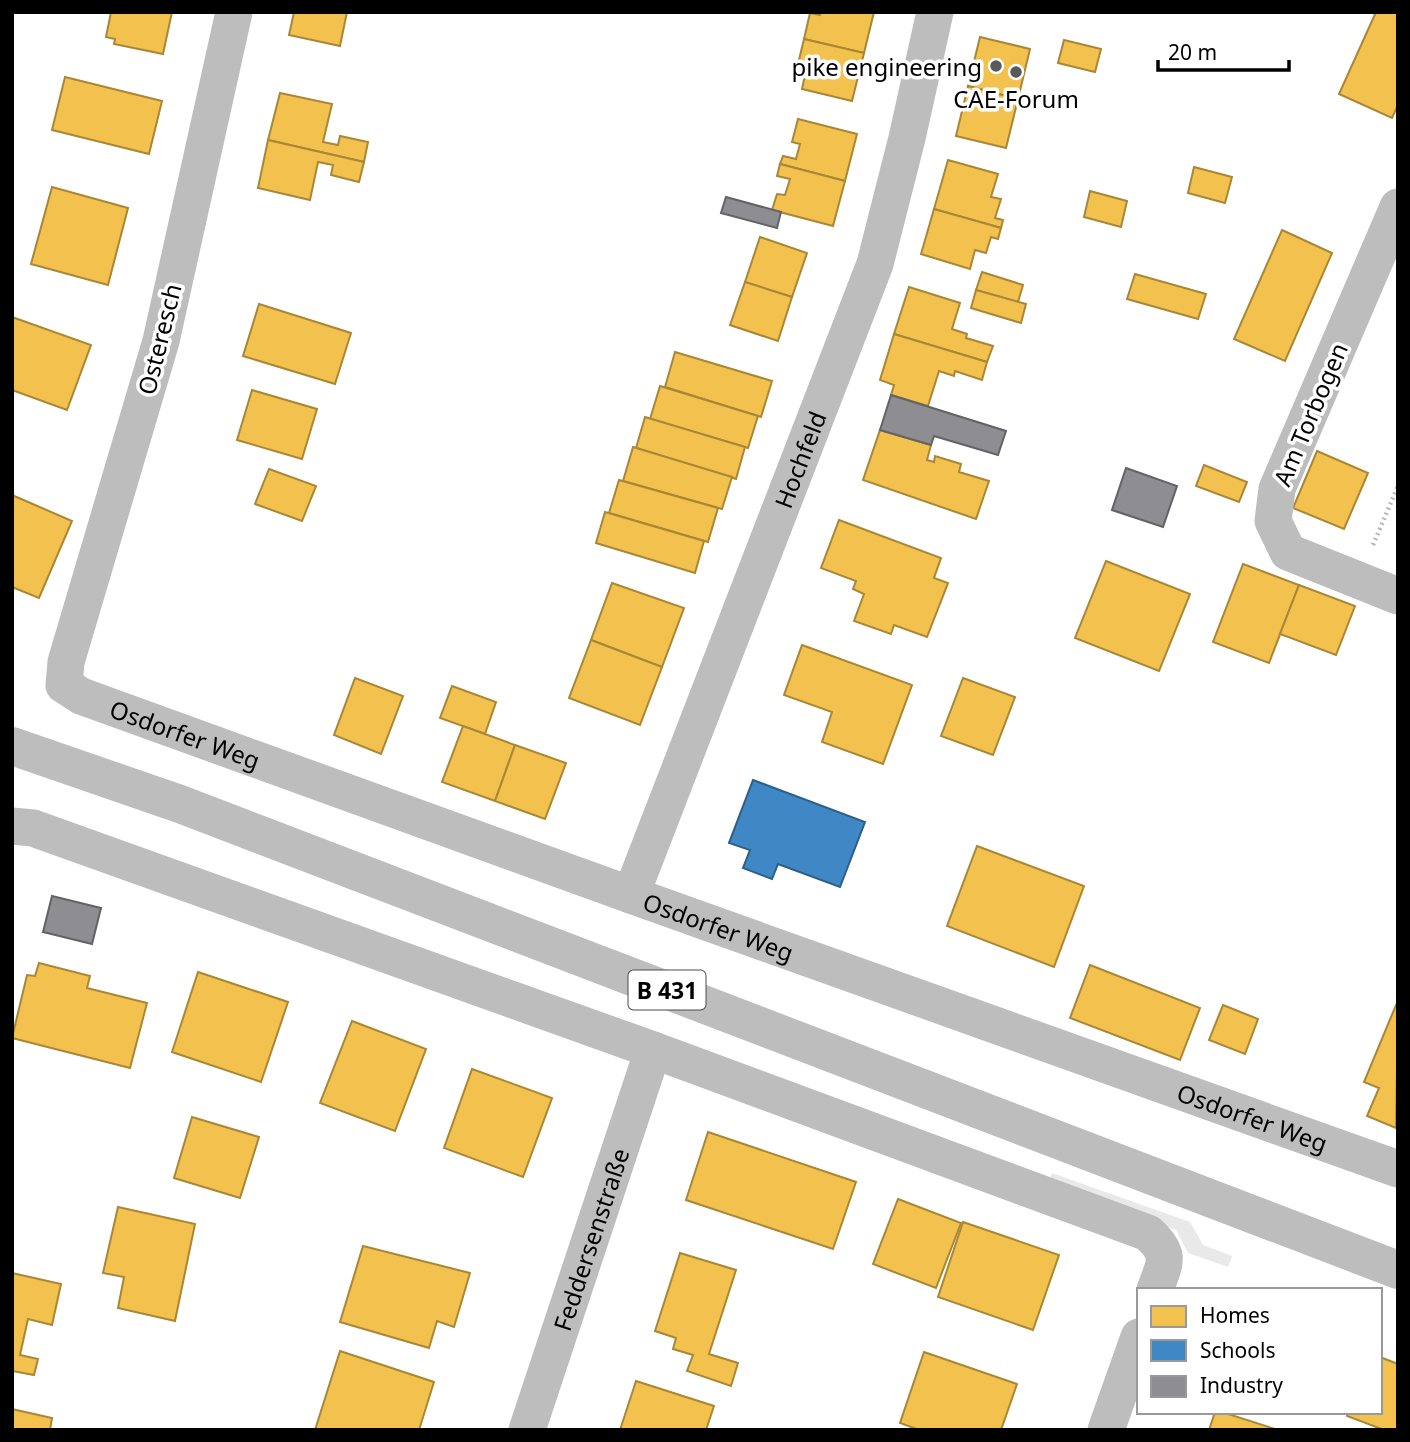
<svg xmlns="http://www.w3.org/2000/svg" width="1410" height="1442" font-family="'Noto Sans',sans-serif">
<style>
.green{fill:#e9e9e9}
.homes{fill:#f2c14e;stroke:#a98737;stroke-width:2}
.schools{fill:#3f88c5;stroke:#2c5f8a;stroke-width:2}
.industry{fill:#8d8d92;stroke:#636366;stroke-width:2}
.lines{fill:none;stroke-linecap:round;stroke-linejoin:round}
.path{stroke:#b8b8b8;stroke-width:4.5;stroke-dasharray:2 3.5;stroke-linecap:butt}
.street{stroke:#bdbdbd;stroke-width:37}
.primary{stroke:#bdbdbd;stroke-width:38}
.poi-dot{fill:#595959;stroke:#fff;stroke-width:2.5}
.labels{text-anchor:middle;dominant-baseline:central;stroke-width:7;stroke-linejoin:round;paint-order:stroke}
.shield{fill:#fff;stroke:#4c4c4c;stroke-width:2}
.shield-label{font-size:23px;font-weight:bold;fill:#000}
.poi-label{font-size:24px;fill:#000;stroke:#fff;text-anchor:end}
.street-label{font-size:24px;fill:#000;stroke:#fff}
</style>
<rect width="100%" height="100%" fill="#fff"/>
<path class="green" d="M1052,1173L1190,1222L1203,1245L1232,1256L1228,1267L1188,1253L1176,1230L1048,1183Z"/>
<g class="homes">
<path d="M111,12H172L163,54L114,44L115,39L106,37Z"/>
<path d="M294,12H347L340,46L289,35Z"/>
<path d="M820,12H874L864,53L804,39L810,13L820,15Z"/>
<path d="M1376,12H1398V105L1392,118L1339,94Z"/>
<path d="M980,37L1030,49L1018,99L968,86Z"/>
<path d="M804,39L864,53L852,101L802,89L807,65L798,64Z"/>
<path d="M1064,40L1101,49L1095,72L1058,63Z"/>
<path d="M65,77L162,101L149,154L52,130Z"/>
<path d="M968,86L1018,99L1006,148L956,136Z"/>
<path d="M280,93L332,104L323,142L338,145L340,136L368,142L364,162L268,140Z"/>
<path d="M798,119L857,134L845,181L780,164L783,156L796,159L800,144L792,142Z"/>
<path d="M268,140L364,162L359,182L331,175L333,165L318,162L310,200L258,188Z"/>
<path d="M948,160L998,174L991,197L1001,199L995,218L1003,220L1001,228L934,209Z"/>
<path d="M780,164L845,181L833,226L772,210L777,194L785,195L790,179L777,176Z"/>
<path d="M1194,167L1232,177L1225,203L1188,193Z"/>
<path d="M52,187L128,208L108,285L31,264Z"/>
<path d="M1090,191L1127,201L1121,227L1084,217Z"/>
<path d="M934,209L1001,228L998,239L991,237L986,253L975,250L970,269L921,254Z"/>
<path d="M1282,230L1332,253L1285,361L1234,339Z"/>
<path d="M760,237L807,253L792,297L745,282Z"/>
<path d="M982,272L1023,285L1018,302L976,290Z"/>
<path d="M1135,274L1206,294L1198,319L1127,299Z"/>
<path d="M745,282L792,297L778,341L730,325Z"/>
<path d="M909,287L960,303L952,329L967,334L966,338L993,346L987,362L894,334Z"/>
<path d="M976,290L1026,304L1021,323L971,308Z"/>
<path d="M259,304L351,333L335,384L243,356Z"/>
<path d="M12,317L91,345L67,410L12,390Z"/>
<path d="M894,334L987,362L982,380L955,371L954,376L939,371L928,406L891,395L894,385L880,380Z"/>
<path d="M675,352L772,381L761,417L665,387Z"/>
<path d="M660,386L758,416L748,448L650,419Z"/>
<path d="M252,390L317,409L302,459L237,440Z"/>
<path d="M645,417L745,447L736,479L636,448Z"/>
<path d="M880,430L931,445L927,460L934,462L935,456L961,464L959,472L989,481L976,519L863,480Z"/>
<path d="M633,447L732,477L722,509L623,481Z"/>
<path d="M1317,451L1368,473L1344,529L1293,508Z"/>
<path d="M1204,465L1247,482L1239,502L1196,486Z"/>
<path d="M269,469L316,486L302,521L255,504Z"/>
<path d="M619,480L718,508L708,542L609,513Z"/>
<path d="M12,495L72,521L39,598L12,587Z"/>
<path d="M605,512L704,541L695,573L596,543Z"/>
<path d="M839,520L941,558L934,578L948,583L927,637L894,625L891,634L854,621L864,594L853,589L856,581L821,568Z"/>
<path d="M1106,561L1190,594L1159,671L1075,638Z"/>
<path d="M1243,564L1299,585L1269,663L1213,642Z"/>
<path d="M612,583L684,608L662,667L591,640Z"/>
<path d="M1299,585L1355,606L1336,655L1280,634Z"/>
<path d="M591,640L662,667L640,725L569,698Z"/>
<path d="M802,645L912,685L883,764L822,742L832,712L784,695Z"/>
<path d="M355,678L403,696L381,754L334,735Z"/>
<path d="M963,678L1015,697L993,755L941,736Z"/>
<path d="M452,686L496,702L485,734L440,718Z"/>
<path d="M463,726L515,745L495,801L442,782Z"/>
<path d="M515,745L566,763L545,819L495,801Z"/>
<path d="M977,846L1084,886L1054,967L947,926Z"/>
<path d="M39,963L90,976L87,988L147,1003L130,1068L12,1038L27,975L35,976Z"/>
<path d="M1090,965L1200,1008L1180,1060L1070,1018Z"/>
<path d="M198,972L288,1002L261,1082L172,1052Z"/>
<path d="M1223,1005L1258,1019L1245,1054L1209,1040Z"/>
<path d="M1396,1005L1398,1006L1396,1128L1367,1116L1379,1088L1364,1082Z"/>
<path d="M352,1021L426,1049L395,1131L320,1103Z"/>
<path d="M472,1069L552,1098L523,1177L444,1148Z"/>
<path d="M192,1117L259,1137L240,1198L174,1178Z"/>
<path d="M708,1132L856,1182L833,1249L686,1200Z"/>
<path d="M898,1199L961,1223L936,1288L873,1264Z"/>
<path d="M118,1207L195,1224L175,1321L118,1308L124,1277L103,1273Z"/>
<path d="M963,1222L1059,1255L1033,1330L938,1297Z"/>
<path d="M363,1246L470,1273L454,1327L437,1321L429,1348L340,1322Z"/>
<path d="M680,1253L736,1270L709,1354L738,1363L731,1386L687,1371L693,1355L673,1349L676,1338L655,1331Z"/>
<path d="M12,1273L61,1284L52,1325L28,1319L20,1355L38,1359L34,1375L12,1371Z"/>
<path d="M340,1351L434,1382L419,1430H315Z"/>
<path d="M924,1352L1017,1384L1001,1430H919L900,1423Z"/>
<path d="M1380,1357L1398,1364V1430H1384L1347,1416L1348,1412H1380Z"/>
<path d="M636,1381L714,1406L706,1430H620Z"/>
<path d="M12,1409L52,1418L50,1430H12Z"/>
<path d="M1215,1412H1222L1278,1430H1209Z"/>
</g>
<path class="schools" d="M753,780L865,822L840,887L778,864L772,879L743,868L750,850L729,843Z"/>
<g class="industry">
<path d="M726,197L781,212L777,228L721,213Z"/>
<path d="M891,395L1006,431L998,455L934,436L931,445L880,430Z"/>
<path d="M1126,468L1177,486L1163,527L1112,510Z"/>
<path d="M52,896L101,908L92,944L43,932Z"/>
</g>
<g class="lines">
<path class="path" d="M1373,545L1398,486"/>
<g class="street">
<path id="s1" d="M234,12L161,341L66,662L64,685L81,696L631,895L1398,1169"/>
<path d="M1398,207L1277,489L1273,521L1288,552L1398,596"/>
<path d="M12,826L33,828L653,1050L1148,1233C1172,1255 1165,1262 1155,1290"/>
<path id="s2" d="M631,895L875,264L907,138L935,12"/>
<path id="s3" d="M527,1430L653,1050"/>
<path d="M1106,1430L1139,1337"/>
</g>
<path class="primary" d="M12,746L180,804L1398,1270"/>
</g>
<g class="poi-dot">
<circle cx="996" cy="66" r="7"/>
<circle cx="1016" cy="72" r="7"/>
</g>
<g class="labels">
<rect class="shield" x="628.5" y="970.5" width="77" height="39" rx="5"/>
<g class="shield-label">
<text x="667" y="990">B 431</text>
</g>
<g class="poi-label">
<text x="982" y="66">pike engineering</text>
<text x="1016" y="98" text-anchor="middle">CAE-Forum</text>
</g>
<g class="street-label">
<text transform="translate(159 339) rotate(-76)">Osteresch</text>
<text transform="translate(1310 414) rotate(-67)">Am Torbogen</text>
<text stroke="none"><textPath href="#s2" startOffset="467">Hochfeld</textPath></text>
<text stroke="none"><textPath href="#s1" startOffset="826">Osdorfer Weg</textPath></text>
<text stroke="none"><textPath href="#s1" startOffset="1393">Osdorfer Weg</textPath></text>
<text stroke="none"><textPath href="#s1" startOffset="1960">Osdorfer Weg</textPath></text>
<text stroke="none"><textPath href="#s3" startOffset="201">Feddersenstraße</textPath></text>
</g>
</g>
<rect width="1410" height="1442" fill="none" stroke="#000000" stroke-width="28"/>
<rect x="1137" y="1288" width="245" height="126" fill="#ffffff" stroke="#999999" stroke-width="2"/>
<rect x="1151" y="1306" width="35" height="21" fill="#f2c14e" stroke="#999999" stroke-width="2"/>
<text x="1200" y="1323" font-size="21" fill="#000000">Homes</text>
<rect x="1151" y="1340" width="35" height="21" fill="#3f88c5" stroke="#999999" stroke-width="2"/>
<text x="1200" y="1358" font-size="21" fill="#000000">Schools</text>
<rect x="1151" y="1376" width="35" height="21" fill="#8d8d92" stroke="#999999" stroke-width="2"/>
<text x="1200" y="1393" font-size="21" fill="#000000">Industry</text>
<path d="M1158 60v10h131v-10" fill="none" stroke="#000000" stroke-width="3.5"/>
<text x="1168" y="60" font-size="21" fill="#000000" stroke="#ffffff" stroke-width="5" paint-order="stroke">20 m</text>
</svg>
